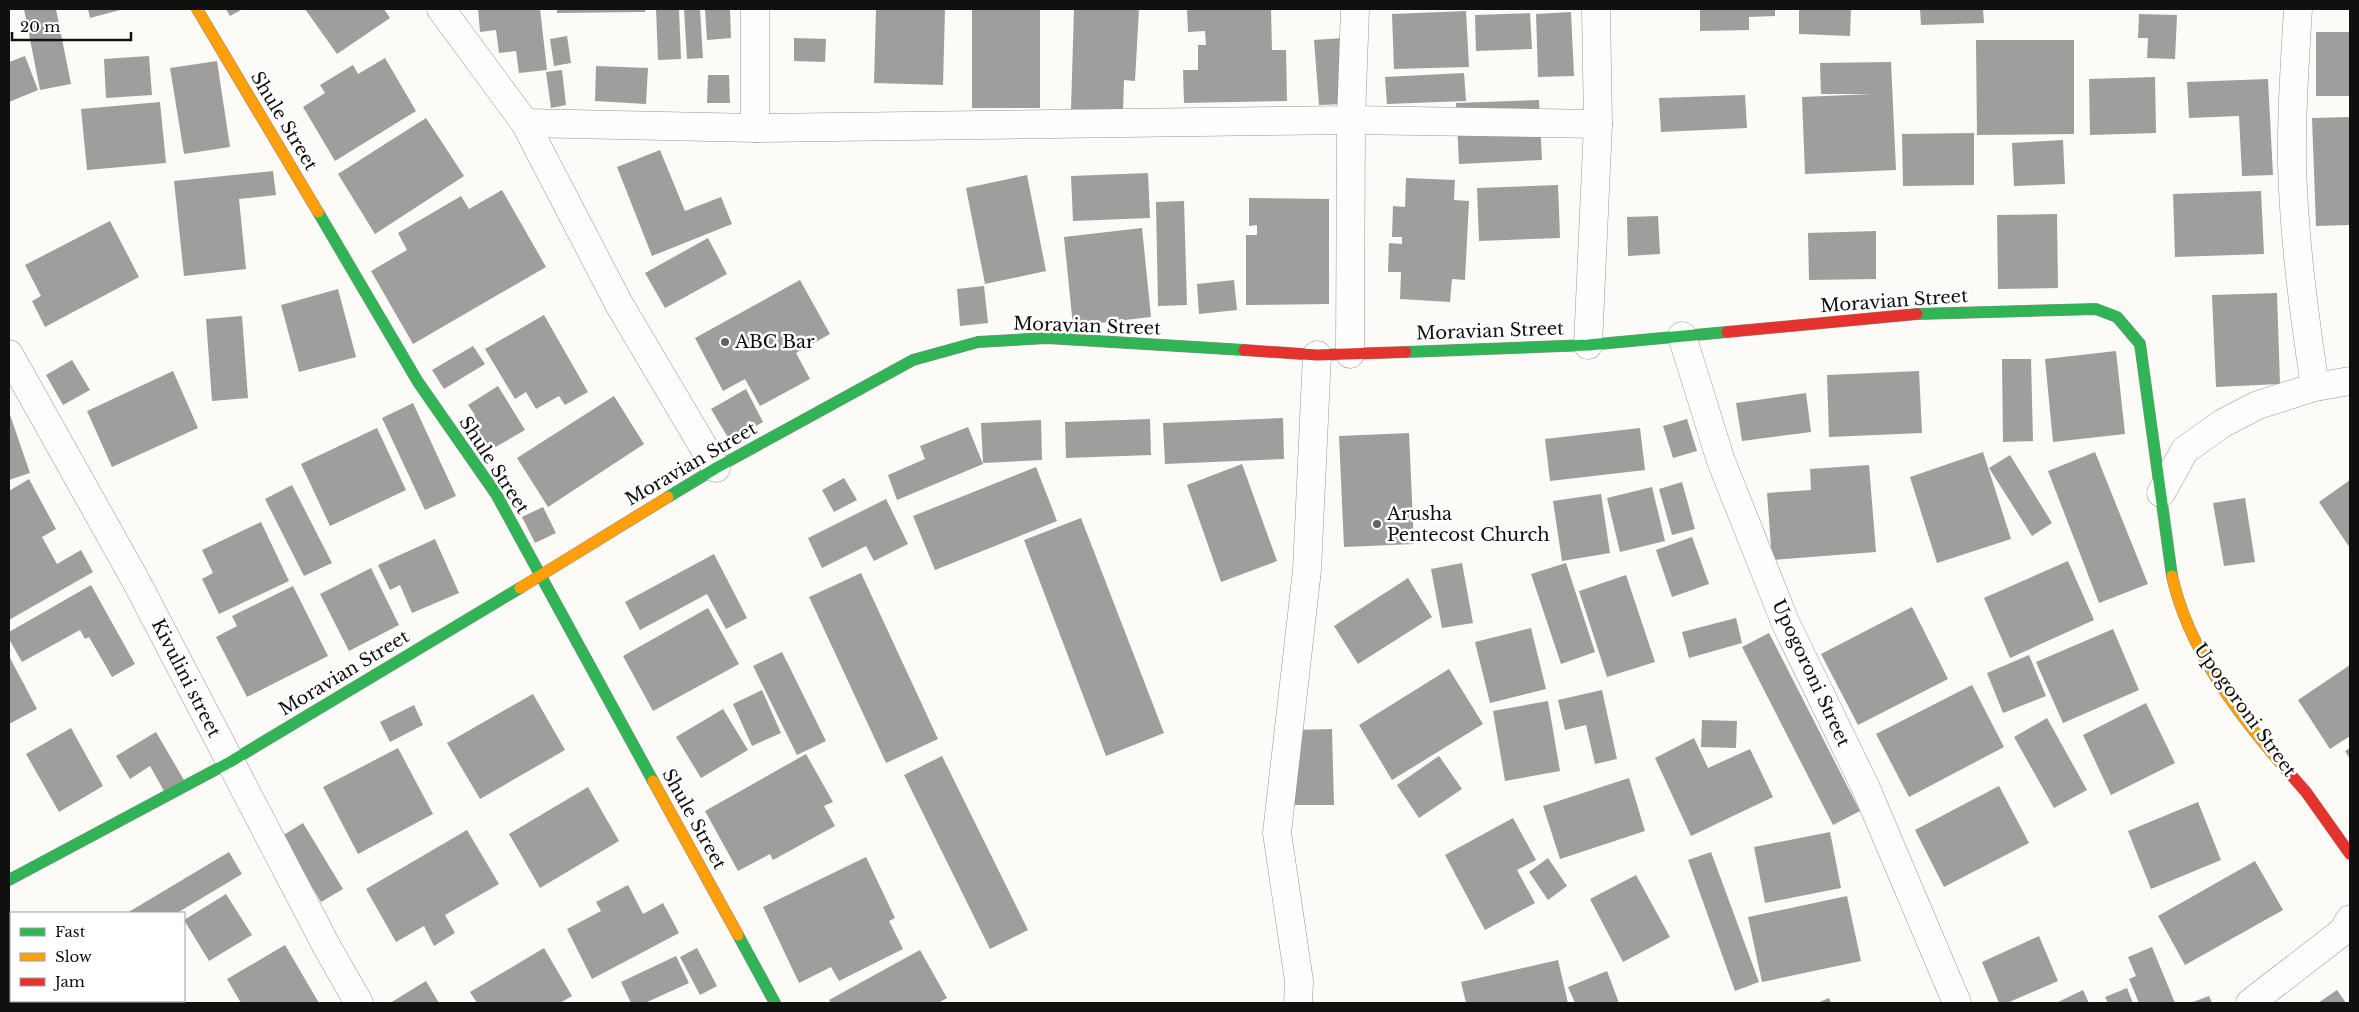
<svg xmlns="http://www.w3.org/2000/svg" width="2359" height="1012" font-family="'Libre Baskerville',serif">
<style>
.building{fill:#a09e9c}
.lines{fill:none;stroke-linecap:round;stroke-linejoin:round}
.street-casing{stroke:#969694;stroke-width:29}
.fast-casing{stroke:#8d8c8b;stroke-width:12}
.slow-casing{stroke:#8d8c8b;stroke-width:12}
.jam-casing{stroke:#8d8c8b;stroke-width:12}
.street{stroke:#fffefe;stroke-width:28}
.fast{stroke:#30b455;stroke-width:11}
.slow{stroke:#ff9f0a;stroke-width:11}
.jam{stroke:#e5322d;stroke-width:11}
.poi-dot{fill:#636261;stroke:#fff;stroke-width:2}
.labels{text-anchor:middle;dominant-baseline:central;stroke-width:5;stroke-linejoin:round;paint-order:stroke}
.street-label{font-size:18px;fill:#101010;stroke:#fff}
.poi-label{font-size:18px;fill:#101010;stroke:#fff;text-anchor:start}
</style>
<rect width="100%" height="100%" fill="#fcfbf7"/>
<g class="building">
<path d="M24,9H56L71,84L40,90Z"/>
<path d="M88,9H124L90,18Z"/>
<path d="M226,9H243L230,16Z"/>
<path d="M305,9H384L390,18L337,54Z"/>
<path d="M478,9H540L547,70L519,73L516,51L499,53L496,30L480,32Z"/>
<path d="M557,9H645V12L557,13Z"/>
<path d="M656,9H679L681,59L658,60Z"/>
<path d="M684,9H700L703,58L687,59Z"/>
<path d="M705,9H730L731,38L707,40Z"/>
<path d="M876,9H945L943,85L874,83Z"/>
<rect x="972" y="9" width="68" height="99"/>
<path d="M1074,9H1139L1135,81L1124,80L1123,110L1071,109Z"/>
<path d="M1187,9H1271L1272,50H1286L1287,101L1184,103L1183,70H1198V45H1206L1205,31L1188,32Z"/>
<path d="M1700,9H1775V16L1749,17V30L1700,31Z"/>
<path d="M1799,9H1851L1850,36L1799,34Z"/>
<path d="M1920,9H1983L1984,23L1921,25Z"/>
<path d="M1466,11L1469,67L1394,69L1392,14Z"/>
<path d="M1571,12L1574,76L1538,77L1536,14Z"/>
<path d="M1530,13L1532,49L1476,51L1475,15Z"/>
<path d="M2139,14L2177,15L2175,59L2147,58L2148,38H2138Z"/>
<rect x="2316" y="32" width="34" height="64"/>
<path d="M567,36L571,63L554,66L550,39Z"/>
<path d="M794,38L826,39L825,62L794,61Z"/>
<path d="M1343,38L1347,104L1319,105L1314,40Z"/>
<path d="M1976,40H2074V134L1977,135Z"/>
<path d="M25,56L38,90L9,102V62Z"/>
<path d="M149,56L152,95L106,98L104,59Z"/>
<path d="M385,58L416,111L335,161L303,107L325,93L320,85L353,65L358,74Z"/>
<path d="M217,61L230,147L184,154L170,68Z"/>
<path d="M1891,62L1896,170L1805,174L1802,97L1872,94H1821L1820,63Z"/>
<path d="M596,66L648,68L646,104L595,101Z"/>
<path d="M562,70L566,105L551,108L546,72Z"/>
<path d="M1464,73L1466,101L1387,104L1385,77Z"/>
<path d="M708,75H729L730,103H707Z"/>
<path d="M2155,77L2156,133L2090,135L2089,79Z"/>
<path d="M2268,79L2273,175L2242,176L2239,116L2189,118L2187,82Z"/>
<path d="M1745,95L1747,128L1661,132L1659,98Z"/>
<path d="M1539,100L1542,160L1459,164L1456,103Z"/>
<path d="M160,102L166,163L87,170L81,109Z"/>
<path d="M2350,117V225L2316,226L2312,118Z"/>
<path d="M426,118L464,176L375,234L338,174Z"/>
<path d="M1974,133V185L1903,186L1902,134Z"/>
<path d="M2063,140L2065,184L2014,186L2012,143Z"/>
<path d="M660,150L685,211L721,197L732,224L652,256L617,167Z"/>
<path d="M273,171L276,195L239,199L246,269L184,276L174,181Z"/>
<path d="M1148,173L1150,218L1073,221L1071,176Z"/>
<path d="M1027,175L1046,271L985,284L966,188Z"/>
<path d="M1406,178L1455,180L1454,200L1469,201L1465,280L1452,279L1450,302L1400,299L1401,272H1388L1389,243L1402,244V237H1392L1393,206L1405,207Z"/>
<path d="M1558,185L1560,238L1479,241L1477,188Z"/>
<path d="M502,190L546,267L413,344L371,271L407,250L398,233L461,196L469,209Z"/>
<path d="M2261,191L2264,254L2175,257L2173,194Z"/>
<path d="M1249,198L1329,199V304L1246,305V235H1257V225L1249,226Z"/>
<path d="M1184,201L1187,305L1158,306L1156,202Z"/>
<path d="M2057,214L2058,288L1998,289L1997,215Z"/>
<path d="M1658,216L1660,254L1628,256L1627,217Z"/>
<path d="M110,221L139,277L45,327L32,301L41,296L25,265Z"/>
<path d="M1142,228L1151,317L1073,326L1064,237Z"/>
<path d="M1876,231V279L1809,280L1808,233Z"/>
<path d="M708,238L727,274L665,308L645,273Z"/>
<path d="M800,280L830,334L796,353L810,379L760,406L745,379L723,391L695,338Z"/>
<path d="M1234,280L1237,310L1199,314L1197,284Z"/>
<path d="M984,286L988,323L960,326L957,289Z"/>
<path d="M338,289L356,357L299,372L281,305Z"/>
<path d="M2277,293L2280,384L2216,387L2212,295Z"/>
<path d="M544,315L588,392L565,405L559,396L536,409L526,392L515,399L485,349Z"/>
<path d="M242,316L248,398L212,401L206,319Z"/>
<path d="M473,346L485,364L444,389L432,370Z"/>
<path d="M2116,351L2125,434L2053,442L2045,359Z"/>
<path d="M2002,359H2031L2033,441L2003,442Z"/>
<path d="M72,360L90,390L63,405L46,375Z"/>
<path d="M173,371L198,428L112,467L87,411Z"/>
<path d="M1919,371L1922,433L1829,437L1827,375Z"/>
<path d="M498,386L525,430L487,452L468,420L475,415L468,405Z"/>
<path d="M746,389L763,422L730,441L711,409Z"/>
<path d="M1806,393L1811,432L1742,441L1736,403Z"/>
<path d="M614,396L644,444L548,507L517,458Z"/>
<path d="M413,403L456,496L425,510L382,418Z"/>
<path d="M9,412L30,473L9,480Z"/>
<path d="M1283,418L1284,459L1165,464L1163,423Z"/>
<path d="M1150,419L1151,455L1066,458L1065,422Z"/>
<path d="M1687,419L1697,451L1673,458L1663,426Z"/>
<path d="M1041,420L1042,460L983,463L981,423Z"/>
<path d="M968,427L983,464L897,500L888,475L925,459L920,446Z"/>
<path d="M377,428L406,490L330,526L301,464Z"/>
<path d="M1640,428L1645,470L1550,481L1545,439Z"/>
<path d="M1409,433L1414,544L1344,547L1339,436Z"/>
<path d="M1983,452L2011,539L1937,563L1910,477Z"/>
<path d="M2095,452L2148,584L2099,603L2048,471Z"/>
<path d="M2010,455L2052,523L2032,536L1989,468Z"/>
<path d="M1242,464L1277,561L1221,582L1187,485Z"/>
<path d="M1869,465L1876,552L1772,560L1767,493L1811,490L1810,469Z"/>
<path d="M1036,467L1057,521L935,570L913,516Z"/>
<path d="M844,478L857,500L834,512L822,490Z"/>
<path d="M29,479L56,529L42,537L57,564L81,550L93,572L9,620V491Z"/>
<path d="M2350,480V548L2319,502Z"/>
<path d="M1682,482L1695,529L1672,535L1659,489Z"/>
<path d="M292,485L332,563L304,576L265,499Z"/>
<path d="M1652,487L1665,541L1620,552L1607,498Z"/>
<path d="M1601,494L1610,553L1562,561L1553,501Z"/>
<path d="M2245,498L2255,562L2224,566L2213,503Z"/>
<path d="M886,499L908,544L874,561L866,546L822,568L808,538Z"/>
<path d="M543,507L556,533L535,543L522,517Z"/>
<path d="M1081,518L1164,733L1106,756L1024,540Z"/>
<path d="M261,522L289,581L219,614L202,579L213,573L202,550Z"/>
<path d="M1692,537L1709,584L1672,597L1656,550Z"/>
<path d="M435,539L459,593L412,613L400,585L390,590L378,565Z"/>
<path d="M714,554L747,618L726,629L707,594L640,630L625,602Z"/>
<path d="M2068,561L2094,620L2010,658L1984,598Z"/>
<path d="M1462,563L1473,623L1442,628L1431,569Z"/>
<path d="M1566,563L1595,652L1561,664L1531,574Z"/>
<path d="M371,568L399,625L349,651L320,594Z"/>
<path d="M861,573L938,739L886,763L809,597Z"/>
<path d="M1626,575L1655,662L1607,677L1579,591Z"/>
<path d="M1408,578L1432,617L1358,664L1334,626Z"/>
<path d="M91,585L135,664L112,677L89,637L85,639L80,630L22,662L9,639V632Z"/>
<path d="M293,586L328,656L247,697L216,637L237,626L232,616Z"/>
<path d="M1912,607L1948,679L1858,725L1821,654Z"/>
<path d="M708,608L739,664L653,711L623,656Z"/>
<path d="M1736,618L1742,643L1689,658L1682,632Z"/>
<path d="M1531,628L1546,689L1490,703L1475,642Z"/>
<path d="M2113,629L2139,690L2063,723L2036,662Z"/>
<path d="M1769,633L1860,811L1833,825L1742,647Z"/>
<path d="M782,652L826,741L797,755L753,666Z"/>
<path d="M2029,655L2046,696L2003,713L1987,673Z"/>
<path d="M9,656L37,709L9,724Z"/>
<path d="M2350,665V736L2330,749L2298,700Z"/>
<path d="M1449,669L1483,724L1392,780L1359,725Z"/>
<path d="M1972,685L2004,747L1909,797L1876,734Z"/>
<path d="M762,690L781,733L752,746L733,704Z"/>
<path d="M1602,690L1617,759L1595,764L1586,725L1565,730L1558,700Z"/>
<path d="M533,694L565,750L480,799L447,743Z"/>
<path d="M1548,701L1560,771L1505,781L1493,711Z"/>
<path d="M2146,703L2175,763L2111,795L2083,735Z"/>
<path d="M414,705L423,725L390,742L380,722Z"/>
<path d="M723,709L748,750L701,778L676,737Z"/>
<path d="M2047,718L2087,790L2054,808L2014,737Z"/>
<path d="M1702,720L1737,721L1736,748L1701,747Z"/>
<path d="M71,728L103,786L59,812L26,754Z"/>
<path d="M1332,729L1334,805H1295L1293,730Z"/>
<path d="M156,732L184,780L164,791L150,766L130,779L116,756Z"/>
<path d="M1694,738L1708,768L1750,749L1773,797L1691,836L1655,758Z"/>
<path d="M398,748L433,814L358,854L323,787Z"/>
<path d="M2350,748V759L2345,751Z"/>
<path d="M806,754L833,802L824,806L835,826L773,860L770,854L738,871L705,811Z"/>
<path d="M942,756L1028,930L990,949L904,775Z"/>
<path d="M1439,756L1462,789L1419,818L1397,785Z"/>
<path d="M1629,778L1645,831L1560,859L1543,806Z"/>
<path d="M1999,786L2029,843L1944,887L1915,830Z"/>
<path d="M588,787L619,841L540,888L509,834Z"/>
<path d="M2198,802L2221,860L2151,889L2128,831Z"/>
<path d="M1513,818L1536,860L1517,870L1535,903L1485,930L1445,855Z"/>
<path d="M303,823L343,889L321,902L282,836Z"/>
<path d="M467,830L499,884L445,915L455,933L434,946L424,926L396,942L366,889Z"/>
<path d="M1830,832L1841,888L1765,903L1754,847Z"/>
<path d="M229,852L242,874L177,913H127Z"/>
<path d="M1711,852L1759,982L1735,991L1688,860Z"/>
<path d="M866,857L895,918L889,921L903,949L839,981L831,967L799,983L763,907Z"/>
<path d="M1548,858L1567,886L1548,900L1529,872Z"/>
<path d="M2255,861L2283,910L2185,965L2158,916Z"/>
<path d="M1636,875L1670,937L1623,962L1590,899Z"/>
<path d="M628,885L643,914L663,903L679,933L592,979L567,929L601,911L596,902Z"/>
<path d="M226,894L252,935L209,961L184,920Z"/>
<path d="M1847,896L1861,961L1762,982L1748,917Z"/>
<path d="M2039,936L2058,981L2007,1003H1999L1982,962Z"/>
<path d="M285,945L319,1003H241L227,979Z"/>
<path d="M2152,947L2175,1003H2139L2129,979L2136,976L2128,957Z"/>
<path d="M544,948L572,996L560,1003H477L470,992Z"/>
<path d="M697,948L717,986L700,995L680,957Z"/>
<path d="M920,950L947,998L938,1003H831L829,1000Z"/>
<path d="M676,956L689,983L645,1003H631L621,982Z"/>
<path d="M1558,960L1568,1003H1466L1461,982Z"/>
<path d="M11,968V1001H98L94,1003H9V969Z"/>
<path d="M1607,971L1619,1003H1575L1568,987Z"/>
<path d="M426,981L439,1003H390Z"/>
<path d="M2127,988L2133,1003H2108L2105,997Z"/>
<path d="M2083,990L2089,1003H2056Z"/>
<path d="M2337,990L2346,1003H2318Z"/>
<path d="M2209,996L2212,1003H2190Z"/>
<path d="M1829,998L1831,1003H1817Z"/>
</g>
<g class="lines">
<g class="street-casing">
<g id="street">
<path d="M441,9L525,123L619,304L716,468"/>
<path d="M755,9V128"/>
<path d="M2298,9C2295,61 2291,112 2292,164C2294,239 2304,313 2315,387"/>
<path d="M525,123L755,128L1351,120L1598,124"/>
<path d="M1682,336L1721,461L1786,624L1865,786L1957,1003"/>
<path d="M1588,345L1598,124L1596,9"/>
<path d="M9,354L136,581L327,947L359,1003"/>
<path d="M1350,354L1351,120L1355,9"/>
<path d="M2161,493L2185,450L2223,423L2258,405L2315,387L2350,381"/>
<path d="M1298,1003L1299,981L1277,833L1307,570L1317,355"/>
<path d="M2250,1003L2342,932L2350,919"/>
</g>
</g>
<g class="fast-casing">
<g id="fast">
<path d="M318,212L418,382L496,494L653,781"/>
<path d="M1917,314L2096,309L2117,317L2140,344L2172,576"/>
<path d="M1406,352L1588,345L1727,332"/>
<path d="M668,497L716,468L913,360L978,342L1047,338L1244,350"/>
<path d="M9,880L230,762L520,588"/>
<path d="M738,935L775,1003"/>
</g>
</g>
<g class="slow-casing">
<g id="slow">
<path d="M197,9L318,212"/>
<path d="M2172,576C2188,648 2236,712 2284,767"/>
<path d="M520,588L668,497"/>
<path d="M653,781L738,935"/>
</g>
</g>
<g class="jam-casing">
<g id="jam">
<path d="M1727,332L1917,314"/>
<path d="M1244,350L1317,355L1406,352"/>
<path d="M2284,767L2306,792L2350,854"/>
</g>
</g>
<use href="#street" class="street"/>
<use href="#fast" class="fast"/>
<use href="#slow" class="slow"/>
<use href="#jam" class="jam"/>
</g>
<g class="poi-dot">
<circle cx="725" cy="342" r="5"/>
<circle cx="1377" cy="524" r="5"/>
</g>
<g class="labels">
<g class="street-label">
<text transform="translate(284 121) rotate(59)">Shule Street</text>
<text transform="translate(1894 301) rotate(-4)">Moravian Street</text>
<text transform="translate(1087 326) rotate(2)">Moravian Street</text>
<text transform="translate(1490 331) rotate(-2)">Moravian Street</text>
<text transform="translate(691 464) rotate(-30)">Moravian Street</text>
<text transform="translate(494 465) rotate(57)">Shule Street</text>
<text transform="translate(344 673) rotate(-31)">Moravian Street</text>
<text transform="translate(1811 673) rotate(65)">Upogoroni Street</text>
<text transform="translate(186 678) rotate(63)">Kivulini street</text>
<text transform="translate(2245 710) rotate(54)">Upogoroni Street</text>
<text transform="translate(694 819) rotate(61)">Shule Street</text>
</g>
<g class="poi-label">
<text x="735" y="342">ABC Bar</text>
<text x="1387" y="514">Arusha<tspan x="1387" dy="21">Pentecost Church</tspan></text>
</g>
</g>
<rect width="2359" height="1012" fill="none" stroke="#101010" stroke-width="20"/>
<rect x="10" y="912" width="175" height="90" fill="#ffffff" stroke="#9f9f9f"/>
<rect x="20" y="928" width="25" height="8" fill="#30b455" stroke="#9f9f9f"/>
<text x="55" y="937" font-size="15" fill="#101010">Fast</text>
<rect x="20" y="953" width="25" height="8" fill="#ff9f0a" stroke="#9f9f9f"/>
<text x="55" y="962" font-size="15" fill="#101010">Slow</text>
<rect x="20" y="978" width="25" height="8" fill="#e5322d" stroke="#9f9f9f"/>
<text x="55" y="987" font-size="15" fill="#101010">Jam</text>
<path d="M12 32v8h119v-8" fill="none" stroke="#101010" stroke-width="2.5"/>
<text x="20" y="32" font-size="15" fill="#101010" stroke="#ffffff" stroke-width="4" paint-order="stroke">20 m</text>
</svg>
